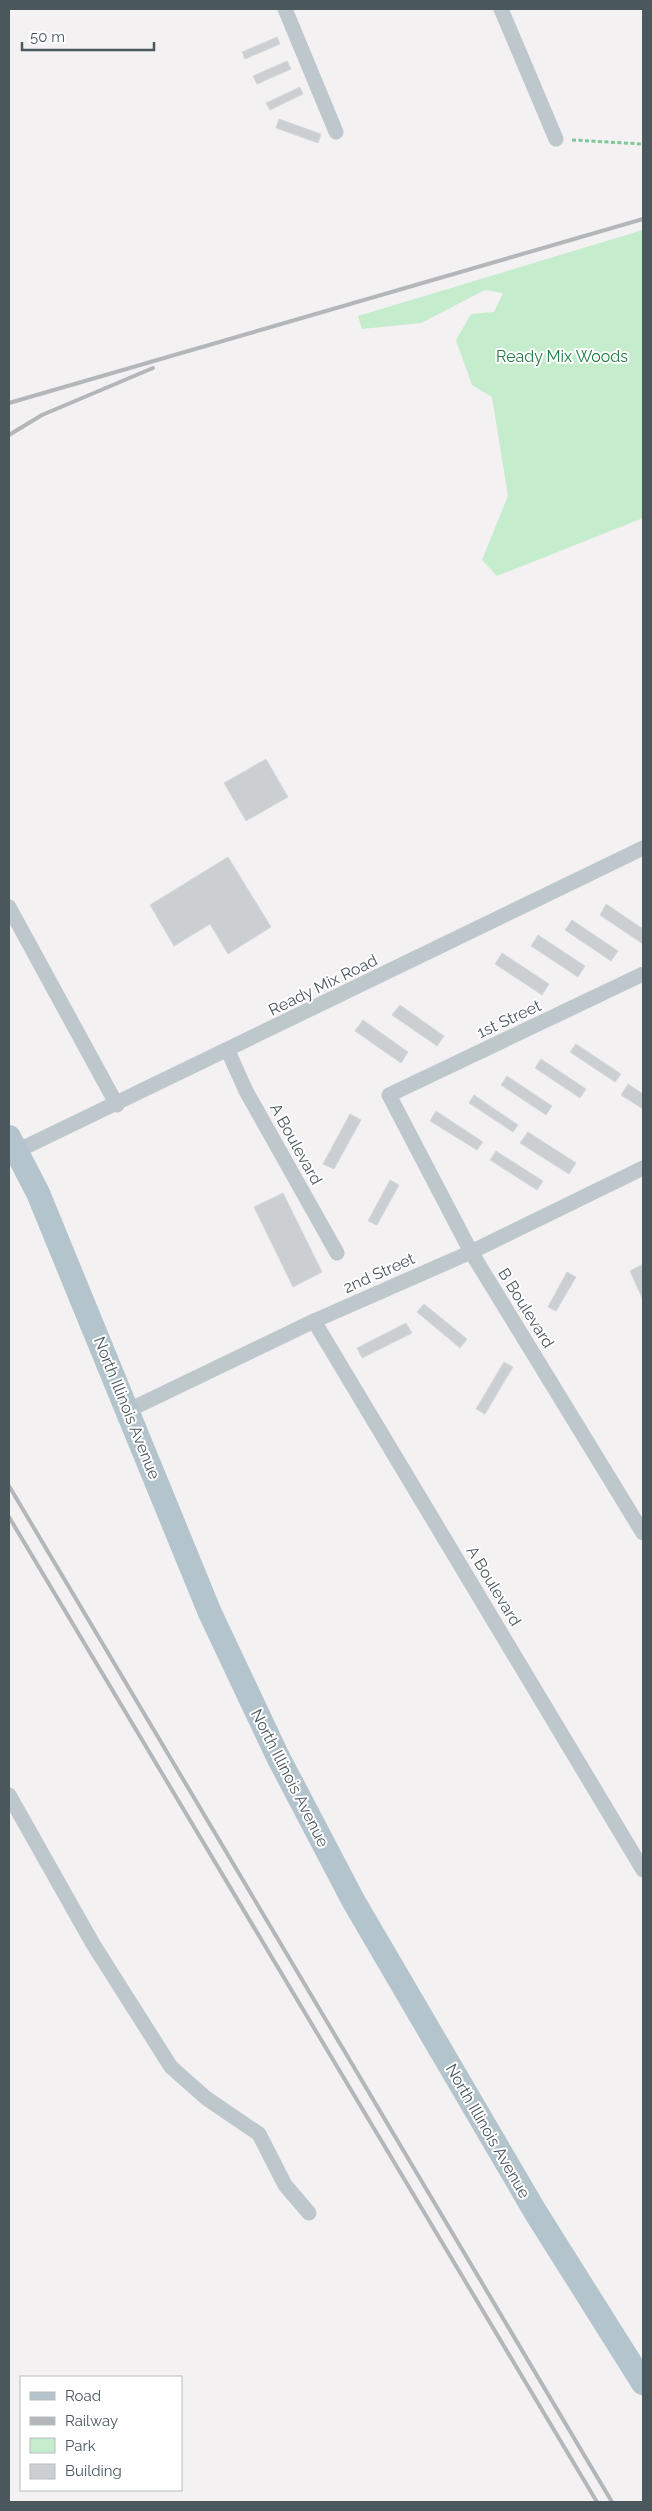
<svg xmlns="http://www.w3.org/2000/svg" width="652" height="2511" font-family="Raleway,sans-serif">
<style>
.green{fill:#c4eccd}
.building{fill:#cbcfd2;stroke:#d5d8dc}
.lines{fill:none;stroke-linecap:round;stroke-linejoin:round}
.path{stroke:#7fc798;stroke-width:3;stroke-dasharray:4 2.5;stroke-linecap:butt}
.minor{stroke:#bec7cc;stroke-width:15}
.primary{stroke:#b3c4cd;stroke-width:24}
.rail{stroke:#b4b7ba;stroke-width:4}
.labels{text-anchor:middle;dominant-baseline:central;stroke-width:4;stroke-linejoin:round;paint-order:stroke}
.park-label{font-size:16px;fill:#20793e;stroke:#fff}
.street-label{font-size:16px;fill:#4a575d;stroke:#fff}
</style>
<rect width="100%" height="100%" fill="#f3f1f1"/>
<path class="green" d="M643,230V518L497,576L482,560L508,496L492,397L472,385L456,340L471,314L494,312L503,293L485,290L421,323L362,329L358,316Z"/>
<g class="building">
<path d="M277,37L280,44L245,59L242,52Z"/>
<path d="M287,61L291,69L257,84L253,76Z"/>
<path d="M300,87L303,94L270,110L266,103Z"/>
<path d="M279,119L321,134L318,143L276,128Z"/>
<path d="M266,759L288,797L246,821L224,783Z"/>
<path d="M228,857L271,927L228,954L210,924L174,946L150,905Z"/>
<path d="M606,904L643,929V944L600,915Z"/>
<path d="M572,920L618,951L611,961L565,930Z"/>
<path d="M538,935L585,966L578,977L531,946Z"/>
<path d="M502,953L549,984L542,995L495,964Z"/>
<path d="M400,1005L444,1036L437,1046L392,1015Z"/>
<path d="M363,1020L408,1052L401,1063L355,1031Z"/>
<path d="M576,1044L621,1074L615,1082L570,1052Z"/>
<path d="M541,1059L586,1089L580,1098L535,1068Z"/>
<path d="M507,1076L552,1106L546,1115L501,1085Z"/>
<path d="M628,1084L643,1094V1109L621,1095Z"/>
<path d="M474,1095L518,1125L513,1132L469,1103Z"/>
<path d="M436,1111L483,1142L477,1150L430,1121Z"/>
<path d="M350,1114L361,1120L334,1169L323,1164Z"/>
<path d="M528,1132L576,1163L569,1174L520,1143Z"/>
<path d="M496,1151L543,1181L537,1190L490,1160Z"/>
<path d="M390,1180L399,1185L377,1225L368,1221Z"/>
<path d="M283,1193L322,1272L293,1287L254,1207Z"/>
<path d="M643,1264V1300L630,1271Z"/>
<path d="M567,1272L576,1277L556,1311L548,1307Z"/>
<path d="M424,1304L467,1339L460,1348L417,1312Z"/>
<path d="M406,1323L412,1333L362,1358L357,1348Z"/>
<path d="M504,1362L513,1367L485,1414L476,1409Z"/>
</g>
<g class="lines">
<path class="path" d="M572,140L643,144"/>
<g class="minor">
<path d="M285,9L336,132"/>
<path d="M501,9L556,139"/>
<path d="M9,907L117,1105"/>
<path d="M643,974L389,1095L471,1252L643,1533"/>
<path d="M228,1051L246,1091L337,1253"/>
<path d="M17,1151L643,848"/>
<path d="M314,1321L643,1870"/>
<path d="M129,1410L314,1321L471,1252L643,1168"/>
<path d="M9,1795L93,1944L171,2067L206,2098L259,2134L285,2185L309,2213"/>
</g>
<path class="primary" d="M9,1137L38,1193L210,1613L278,1757L354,1902L536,2213L643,2383"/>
<g class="rail">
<path d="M9,403L643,219"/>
<path d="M9,435L42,415L153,368"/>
<path d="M9,1486L612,2502"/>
<path d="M9,1517L597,2502"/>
</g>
</g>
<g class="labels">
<g class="park-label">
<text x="562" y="356">Ready Mix Woods</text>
</g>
<g class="street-label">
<text transform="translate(323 985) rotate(-26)">Ready Mix Road</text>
<text transform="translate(509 1019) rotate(-25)">1st Street</text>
<text transform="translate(296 1144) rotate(61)">A Boulevard</text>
<text transform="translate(379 1273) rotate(-24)">2nd Street</text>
<text transform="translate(526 1308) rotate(58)">B Boulevard</text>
<text transform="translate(127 1408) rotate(68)">North Illinois Avenue</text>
<text transform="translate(494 1586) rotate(59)">A Boulevard</text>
<text transform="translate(290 1778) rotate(63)">North Illinois Avenue</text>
<text transform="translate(488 2131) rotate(60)">North Illinois Avenue</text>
</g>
</g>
<rect width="652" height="2511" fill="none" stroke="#4a575d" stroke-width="20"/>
<rect x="20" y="2376" width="162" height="115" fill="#ffffff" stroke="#b7bcbe"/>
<rect x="30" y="2392" width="25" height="8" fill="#b3c4cd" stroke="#b7bcbe"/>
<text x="65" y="2401" font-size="15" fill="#4a575d">Road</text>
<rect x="30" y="2417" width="25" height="8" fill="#b4b7ba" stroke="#b7bcbe"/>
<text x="65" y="2426" font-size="15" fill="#4a575d">Railway</text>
<rect x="30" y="2438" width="25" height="15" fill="#c4eccd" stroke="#b7bcbe"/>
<text x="65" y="2451" font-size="15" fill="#4a575d">Park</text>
<rect x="30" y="2464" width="25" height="15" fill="#cbcfd2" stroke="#b7bcbe"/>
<text x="65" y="2476" font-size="15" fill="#4a575d">Building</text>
<path d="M22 42v8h132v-8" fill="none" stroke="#4a575d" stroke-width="2.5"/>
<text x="30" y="42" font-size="15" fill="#4a575d" stroke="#ffffff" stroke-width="4" paint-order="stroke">50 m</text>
</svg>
